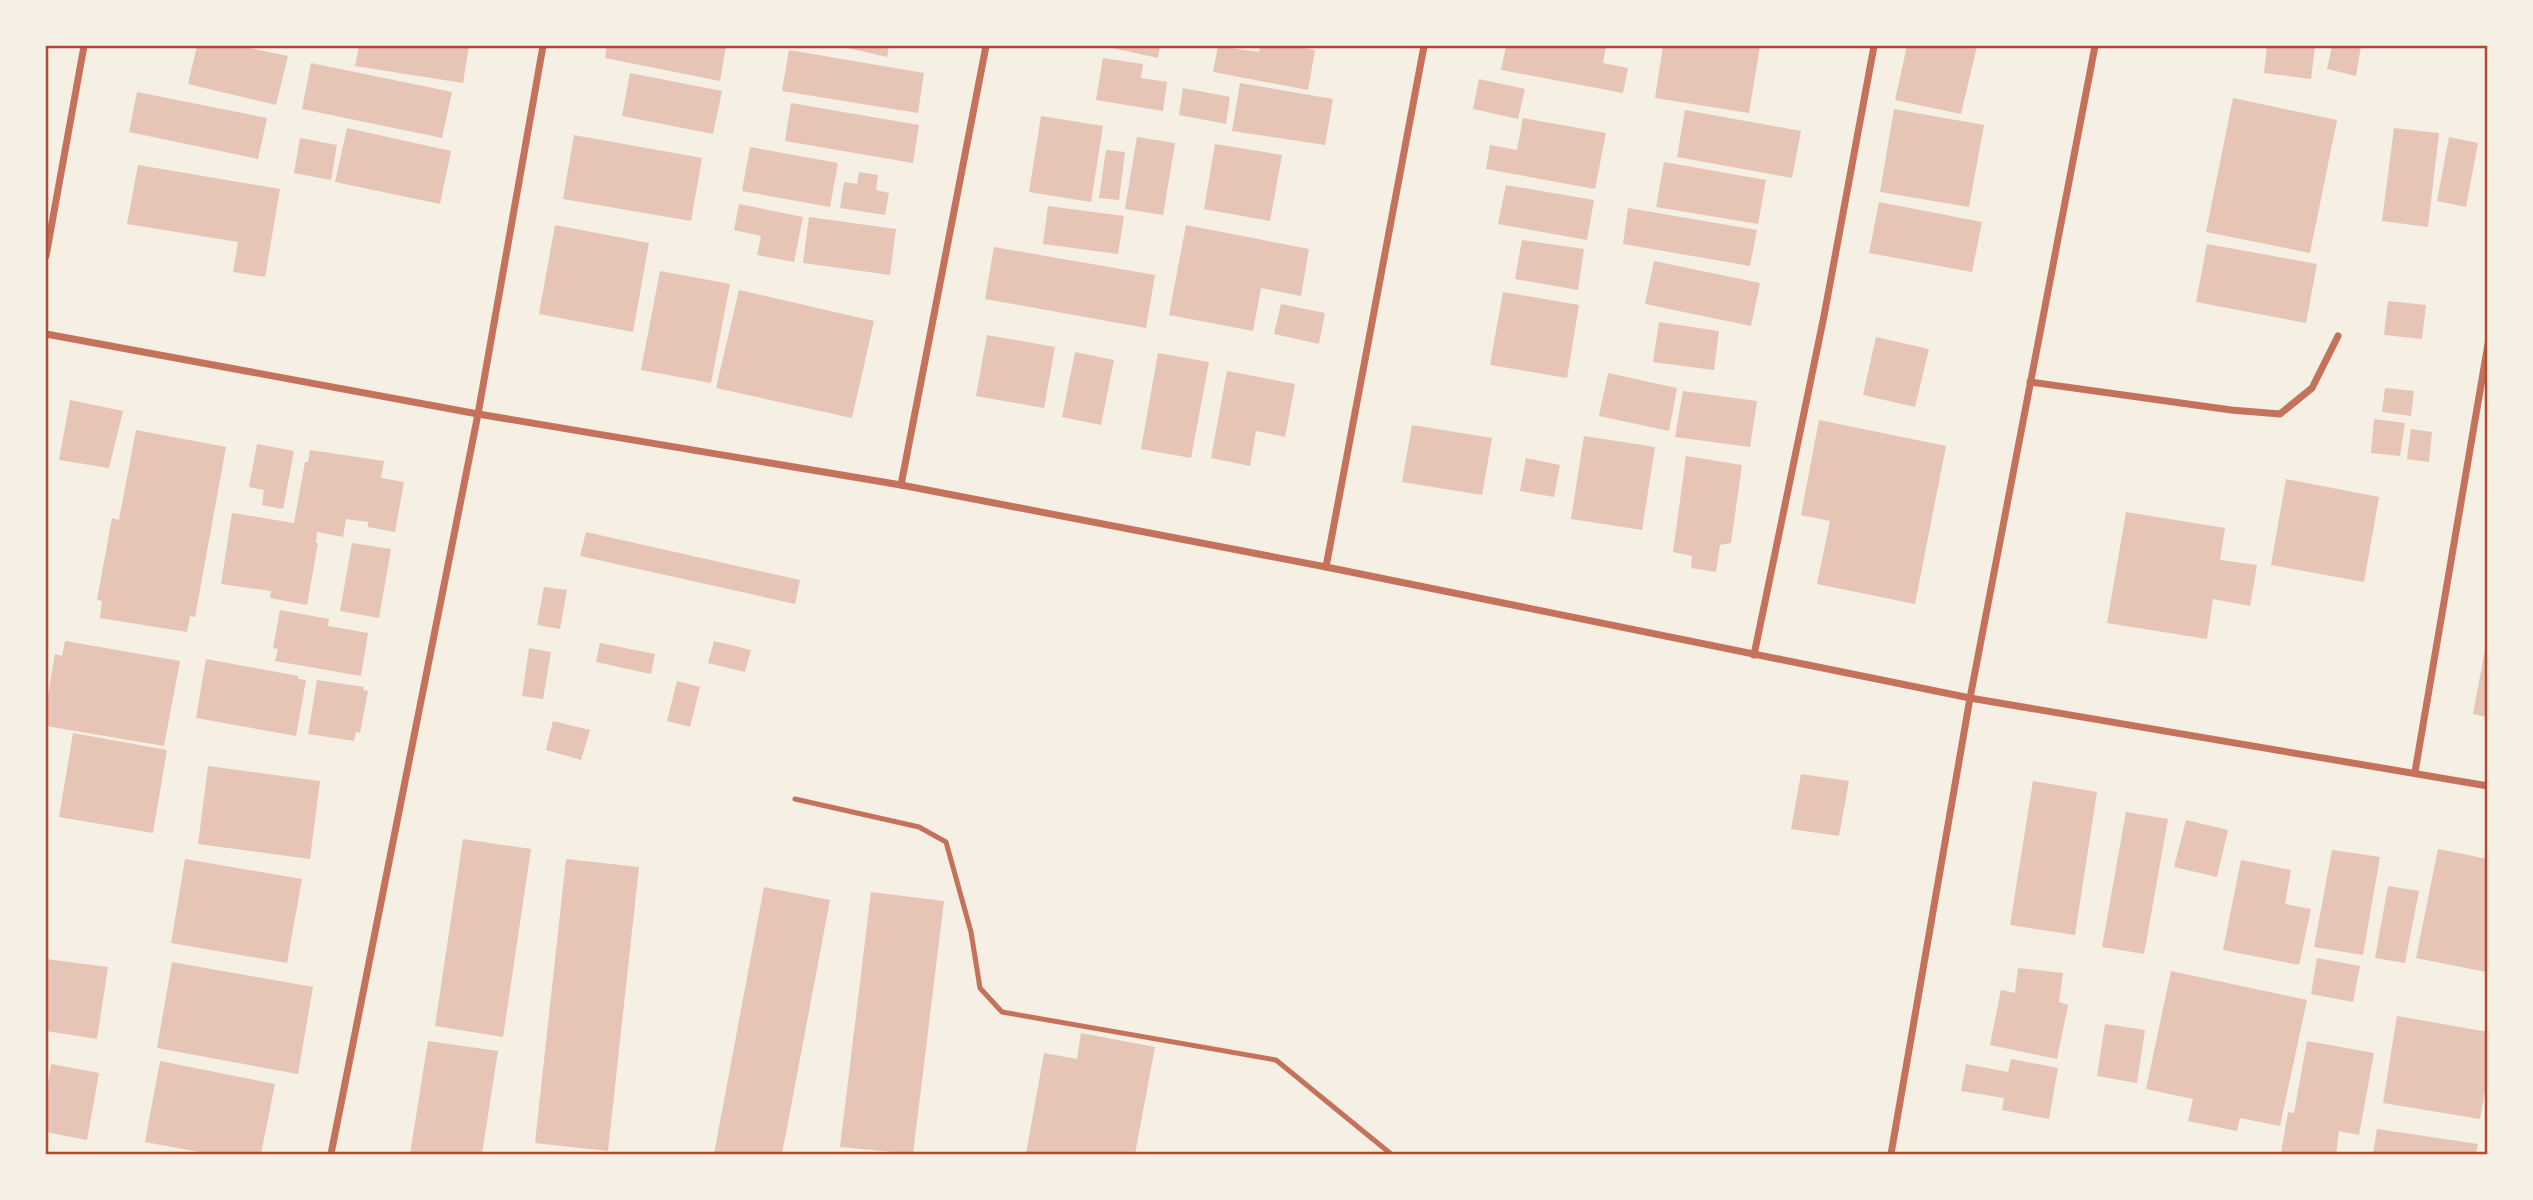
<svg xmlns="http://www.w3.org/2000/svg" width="2533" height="1200" font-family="Arial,sans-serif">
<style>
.building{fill:#e6c5b7}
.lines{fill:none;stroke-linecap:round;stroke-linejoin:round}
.service{stroke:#c5725c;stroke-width:5}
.minor{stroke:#c5725c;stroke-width:7}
.neatline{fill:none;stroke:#b5482f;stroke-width:2.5}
</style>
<rect width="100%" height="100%" fill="#f6efe4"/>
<g class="building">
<path d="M197,46H240L288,56L276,105L188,84Z"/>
<path d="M359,46H469L463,83L355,66Z"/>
<path d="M607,46H726L720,81L605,58Z"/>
<path d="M839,46H889L887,57Z"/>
<path d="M1103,46H1160L1158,58Z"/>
<path d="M1218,46L1259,52L1260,46H1294L1315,50L1308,90L1213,72Z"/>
<path d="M1506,46H1606L1603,63L1628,68L1623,93L1501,70Z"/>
<path d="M1663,46H1760L1749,113L1655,98Z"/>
<path d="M1907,46H1977L1961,114L1895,100Z"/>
<path d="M2267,46H2315L2311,79L2264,73Z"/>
<path d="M2332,46H2361L2356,76L2327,69Z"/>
<path d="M789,50L924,73L918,113L782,91Z"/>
<path d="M1103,58L1143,64L1141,78L1167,82L1163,111L1096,100Z"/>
<path d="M311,63L452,92L442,138L302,109Z"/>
<path d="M630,73L722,91L713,134L622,116Z"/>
<path d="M1479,79L1525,89L1518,119L1473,109Z"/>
<path d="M1240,83L1333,99L1325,145L1232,131Z"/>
<path d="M1183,88L1230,97L1226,124L1179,115Z"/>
<path d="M137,92L267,118L258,159L129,132Z"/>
<path d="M2233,98L2337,120L2310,253L2206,232Z"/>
<path d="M791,103L919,125L913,163L785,141Z"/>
<path d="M1894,109L1984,125L1969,207L1880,192Z"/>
<path d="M1685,110L1801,131L1792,178L1677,157Z"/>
<path d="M1041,116L1103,126L1091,202L1029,192Z"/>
<path d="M1523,118L1606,133L1595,189L1486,169L1490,145L1517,150Z"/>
<path d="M347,128L451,151L440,204L335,182Z"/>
<path d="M2394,128L2439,133L2428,227L2382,221Z"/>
<path d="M574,135L702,158L691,221L563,199Z"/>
<path d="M1137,137L1175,143L1163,215L1125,209Z"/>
<path d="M2449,137L2478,143L2466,207L2437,201Z"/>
<path d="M300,138L337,145L331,180L294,173Z"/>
<path d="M1215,144L1282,155L1270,221L1204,209Z"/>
<path d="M750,147L838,163L830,207L742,191Z"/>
<path d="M1106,150L1125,152L1119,200L1099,198Z"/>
<path d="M1664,162L1766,180L1758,224L1656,207Z"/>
<path d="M138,165L280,189L265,277L233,272L238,242L127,224Z"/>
<path d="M859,172L878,175L876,190L889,193L885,215L840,208L844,182L857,184Z"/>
<path d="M1506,185L1594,200L1587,240L1498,224Z"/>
<path d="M1879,202L1982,222L1972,272L1869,253Z"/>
<path d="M739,204L803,217L794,262L757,255L761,236L734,230Z"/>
<path d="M1048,206L1124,216L1118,254L1043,244Z"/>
<path d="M1628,208L1757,230L1750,266L1623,244Z"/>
<path d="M809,217L896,229L890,275L803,263Z"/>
<path d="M555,225L649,243L633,332L539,314Z"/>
<path d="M1186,225L1309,249L1301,296L1261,288L1253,331L1169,315Z"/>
<path d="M1522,240L1584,249L1578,290L1515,279Z"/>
<path d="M2207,244L2317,264L2306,323L2196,302Z"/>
<path d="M994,247L1155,275L1146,328L985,299Z"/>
<path d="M1654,261L1760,283L1751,326L1645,304Z"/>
<path d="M660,271L730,284L711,383L641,370Z"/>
<path d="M739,290L874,321L852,418L716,388Z"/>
<path d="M1503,292L1579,305L1567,378L1490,365Z"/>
<path d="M2388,301L2426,305L2422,339L2384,335Z"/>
<path d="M1281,304L1325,313L1319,344L1274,334Z"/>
<path d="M1659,322L1719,331L1714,370L1653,362Z"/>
<path d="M987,335L1055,347L1044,408L976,396Z"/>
<path d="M1876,337L1929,349L1915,407L1863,395Z"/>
<path d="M1075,352L1114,360L1101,425L1062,417Z"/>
<path d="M1158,353L1209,362L1191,458L1141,449Z"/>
<path d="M1227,371L1295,384L1285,437L1256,431L1250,466L1211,458Z"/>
<path d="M1608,373L1677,388L1669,431L1599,416Z"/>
<path d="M2385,388L2414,391L2411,416L2382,412Z"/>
<path d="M1683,391L1757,401L1750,447L1675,437Z"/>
<path d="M70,400L123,411L109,468L59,460Z"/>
<path d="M2374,419L2405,423L2400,456L2371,453Z"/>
<path d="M1819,420L1946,446L1915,604L1817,584L1830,521L1801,515Z"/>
<path d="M1412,425L1492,438L1482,495L1402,482Z"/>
<path d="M2411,429L2432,432L2429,462L2407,459Z"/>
<path d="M136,430L226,447L195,617L190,616L187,632L100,618L102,601L97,600L112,518L119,520Z"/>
<path d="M1584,436L1655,447L1642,530L1571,519Z"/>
<path d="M257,444L294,451L283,509L262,505L264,490L249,487Z"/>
<path d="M310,450L384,461L381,478L404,482L395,532L368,527V522L346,519L343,537L317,532L316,543H318L307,605L270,598L271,591L221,584L232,513L294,523L305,462H308Z"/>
<path d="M1686,456L1742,465L1731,543L1720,545L1716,572L1691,568L1692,556L1673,552Z"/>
<path d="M1526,458L1560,465L1554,497L1520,491Z"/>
<path d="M2286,479L2379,497L2364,582L2271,565Z"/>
<path d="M2126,512L2225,528L2220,560L2257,565L2250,606L2213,599L2207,639L2107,623Z"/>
<path d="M586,532L800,580L795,604L580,556Z"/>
<path d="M352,543L391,549L379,618L340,611Z"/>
<path d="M544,587L567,590L560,629L537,625Z"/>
<path d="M280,610L329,619L328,626L368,633L361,676L275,661L278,649L273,648Z"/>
<path d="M65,641L180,661L164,746L46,726V707L55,654L62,656Z"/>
<path d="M714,641L751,650L745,672L708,663Z"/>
<path d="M600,643L655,654L651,674L596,662Z"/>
<path d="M2486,644L2488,645V717L2473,714Z"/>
<path d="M529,648L551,652L543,699L522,696Z"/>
<path d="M206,659L298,676V679L306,680L296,736L196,718Z"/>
<path d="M317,680L364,687L363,690L368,691L360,733L356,732L354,741L308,734Z"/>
<path d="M677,681L700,687L690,727L667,721Z"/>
<path d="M553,721L590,730L581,760L546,750Z"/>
<path d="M73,733L167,750L153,833L59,817Z"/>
<path d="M208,766L320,781L310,859L198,844Z"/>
<path d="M1801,774L1849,781L1839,836L1791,829Z"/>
<path d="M2033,781L2097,792L2075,935L2010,925Z"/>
<path d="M2126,812L2168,819L2144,954L2102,947Z"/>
<path d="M2186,820L2228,830L2217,877L2174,867Z"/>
<path d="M463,839L531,849L503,1037L435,1026Z"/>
<path d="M2438,849L2488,859L2486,972L2416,958Z"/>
<path d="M2332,850L2380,857L2363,955L2314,947Z"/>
<path d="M185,859L302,879L287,963L171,943Z"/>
<path d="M566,859L639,867L608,1151L535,1143Z"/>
<path d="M2241,860L2291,870L2285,904L2311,909L2299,965L2223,950Z"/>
<path d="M2388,886L2419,891L2405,963L2375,958Z"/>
<path d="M764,887L830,900L782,1154H714Z"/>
<path d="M871,892L944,901L913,1154L840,1147Z"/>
<path d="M2317,958L2360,966L2353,1002L2311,994Z"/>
<path d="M46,959L108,967L97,1039L46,1031Z"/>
<path d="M172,962L313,987L298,1074L157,1048Z"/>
<path d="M2018,968L2063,973L2059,1002L2068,1005L2057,1059L1990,1045L2001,990L2015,993Z"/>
<path d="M2171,971L2307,1000L2280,1126L2240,1118L2237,1131L2188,1121L2193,1099L2146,1089Z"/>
<path d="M2397,1016L2488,1032V1074L2480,1119L2383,1103Z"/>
<path d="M2105,1024L2145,1030L2137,1083L2097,1076Z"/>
<path d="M1081,1033L1155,1047L1135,1154H1026L1044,1053L1077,1059Z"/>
<path d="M428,1041L498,1051L482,1154H410Z"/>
<path d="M2307,1041L2374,1053L2359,1135L2339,1131L2336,1154L2281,1153L2288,1112L2294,1113Z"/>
<path d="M2011,1059L2058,1068L2049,1119L2002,1110L2004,1098L1961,1091L1966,1064L2008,1072Z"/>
<path d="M160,1061L275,1084L261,1154H210L145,1142Z"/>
<path d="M51,1064L99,1073L87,1140L46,1132V1096Z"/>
<path d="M2377,1129L2478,1144L2476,1154H2373Z"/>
</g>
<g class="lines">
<path class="service" d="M795,799L919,827L946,842L971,932L980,988L1002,1012L1276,1060L1391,1154"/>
<g class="minor">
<path d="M46,256L84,46"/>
<path d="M46,334L478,414L901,485L1326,567L1970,698L2488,786"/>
<path d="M2030,382L2231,410L2280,414L2312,388L2338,336"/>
<path d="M901,485L986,46"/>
<path d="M1326,567L1424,46"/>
<path d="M1754,655L1824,316L1874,46"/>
<path d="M2415,772L2488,344"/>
<path d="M331,1154L478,414L543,46"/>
<path d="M1891,1154L1970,698L2095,46"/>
</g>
</g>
<rect width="2533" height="1200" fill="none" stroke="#f6efe4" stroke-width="94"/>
<rect x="47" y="47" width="2439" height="1106" class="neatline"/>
</svg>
